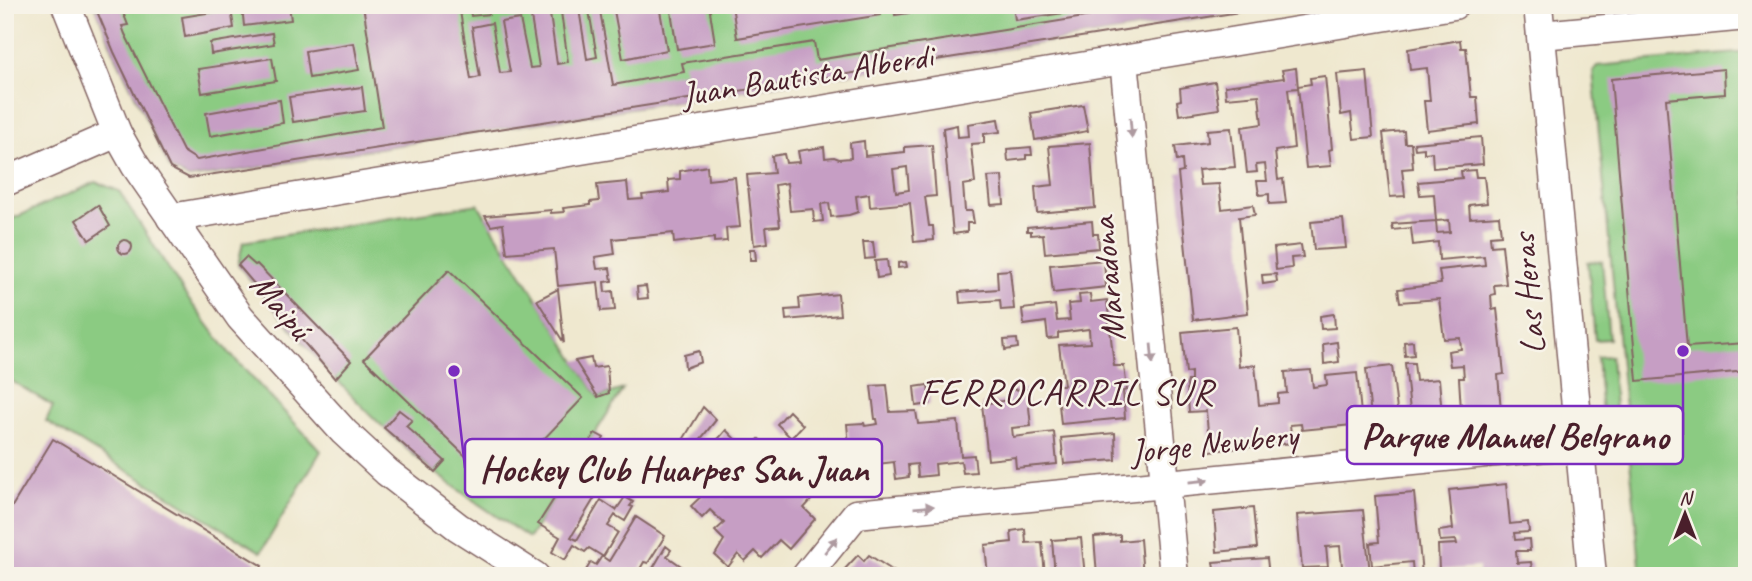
<svg xmlns="http://www.w3.org/2000/svg" width="1752" height="581" font-family="Caveat,sans-serif">
<style>
.green{fill:#8bcb82;stroke:#6a7556;stroke-width:2}
.building{fill:#c69ec4;fill-rule:evenodd}
.lines{fill:none;stroke-linecap:round;stroke-linejoin:round}
.minor-casing{stroke:#846564;stroke-width:31}
.minor{stroke:#fff;stroke-width:28}
.oneway{fill:#ae9aa0}
.labels{text-anchor:middle;dominant-baseline:central;stroke-width:5;stroke-linejoin:round;paint-order:stroke}
.street-label{font-size:35px;fill:#4a1f2b;stroke:#f7f3e8}
.neighbourhood-label{font-size:37px;letter-spacing:2px;fill:#4a1f2b;stroke:#f7f3e8}
.leader{fill:none;stroke:#7b2cbf;stroke-width:2.5}
.callout-dot{fill:#7b2cbf;stroke:#f7f3e8;stroke-width:2.5}
.callout{fill:#f7f3e8;stroke:#7b2cbf;stroke-width:2.5}
.callout-label{font-size:37px;text-anchor:middle;font-weight:bold;fill:#4a1f2b}
</style>
<rect width="100%" height="100%" fill="#f7f3e8"/>
<filter id="ink" filterUnits="userSpaceOnUse"><feTurbulence type="fractalNoise" baseFrequency=".0143" numOctaves="2"/><feDisplacementMap in="SourceGraphic" scale="14" xChannelSelector="R" yChannelSelector="G"/><feConvolveMatrix kernelMatrix="1 2 1 2 8 2 1 2 1" color-interpolation-filters="sRGB"/></filter>
<filter id="wash" filterUnits="userSpaceOnUse"><feTurbulence type="fractalNoise" baseFrequency=".00686" numOctaves="4" result="noise"/><feDisplacementMap in="SourceGraphic" scale="28" xChannelSelector="R" yChannelSelector="G"/><feGaussianBlur stdDeviation="1.57" result="paint"/><feColorMatrix in="noise" values="0 0 0 0 0 0 0 0 0 0 0 0 0 0 0 0 0 1.4 0 .05"/><feComposite in="paint" operator="in"/></filter>
<g filter="url(#wash)">
<rect width="100%" height="100%" fill="#efe8cf"/>
<g class="green">
<path d="M95,5H1280L189,178L170,168L114,52Z"/>
<path d="M1747,52V576H1641L1593,71L1597,66Z"/>
<path d="M96,182L119,191L186,296L231,355L321,451L261,552L46,421L53,406L5,377V222Z"/>
<path d="M478,204L598,397L623,389L529,538C487,510 446,483 408,450C345,394 292,330 238,265L243,242Z"/>
<path d="M1602,261L1609,339L1595,340L1588,262Z"/>
<path d="M1611,356L1616,423L1603,425L1597,357Z"/>
</g>
<g id="blocks">
<g class="building">
<path d="M110,5H120L128,25L122,26L125,34L183,151L197,160L382,127L363,5H459L471,79L480,77L472,27L492,23L500,73L510,72L501,22L520,19L530,68L539,67L531,17L550,14L557,64L568,62L561,12L579,9L587,59L597,57L588,5H599L613,85L684,72L682,63L814,42L817,60L1159,5L1271,7L189,178L170,168L114,52L96,9Z"/>
<path d="M289,5L291,20L244,26L242,6Z"/>
<path d="M469,5H488L489,14L471,16Z"/>
<path d="M613,5H659L667,50L623,59Z"/>
<path d="M670,5H709L715,43L677,49Z"/>
<path d="M732,5H879L881,15L737,38Z"/>
<path d="M894,5H940L941,8L895,15Z"/>
<path d="M1013,5H1084L1085,10L1015,20Z"/>
<path d="M231,9L234,28L185,37L182,17Z"/>
<path d="M272,33L274,44L211,54L210,43Z"/>
<path d="M1460,40L1461,48H1466L1471,97H1477L1479,124L1427,130L1424,101H1430L1427,68L1410,70L1408,49Z"/>
<path d="M354,43L359,70L309,78L305,51Z"/>
<path d="M272,58L276,81L202,93L198,69Z"/>
<path d="M1296,68L1298,88L1288,89L1294,148L1275,151L1278,180L1283,179L1286,203L1269,204V194L1259,195L1257,181H1267L1265,164L1256,165L1257,172L1247,173L1242,127L1262,124L1259,95L1226,98L1225,86L1284,78L1282,70Z"/>
<path d="M1724,69L1725,94L1666,99L1687,347L1746,343L1747,371L1637,381L1611,79Z"/>
<path d="M1367,71L1373,137L1354,139L1351,113L1341,115L1337,74Z"/>
<path d="M1325,76L1332,149L1329,150L1331,166L1306,168L1298,86L1311,84L1310,78Z"/>
<path d="M1215,82L1219,109L1179,115L1177,101L1181,100L1180,88Z"/>
<path d="M362,87L365,111L293,122L289,97Z"/>
<path d="M280,100L283,123L210,136L206,113Z"/>
<path d="M1083,105L1088,131L1035,140L1031,113Z"/>
<path d="M998,119L1000,132L984,134V143L971,144L975,183L963,185L965,211H972L974,223H967V232L953,234L943,128L957,125L958,137L969,136L968,124Z"/>
<path d="M1231,128L1235,167L1198,170L1200,185L1219,184L1222,209L1253,205L1255,215L1239,217L1248,313L1193,320L1178,173L1183,172L1182,160L1177,161L1175,146L1208,142L1207,130Z"/>
<path d="M1404,131L1405,143H1411L1413,168L1402,169L1405,196L1390,197L1383,133Z"/>
<path d="M1481,137L1483,164L1433,168L1432,152L1424,153V148L1415,149L1414,143Z"/>
<path d="M864,141L865,156L905,152V147L932,145L936,196L925,197L929,226H933L934,240L914,242L910,203L870,207L869,194L856,196L858,212L849,215L831,217L829,203L821,204L823,221L814,222L813,209L790,211L787,183L775,185L780,226L766,227L768,243L754,245L747,175L774,173L772,156L784,154L786,163L800,162L798,151L824,147L825,158L834,157L839,159L851,158L850,143ZM907,167L909,190L896,192L893,169Z"/>
<path d="M1090,143L1095,208L1037,213L1035,187L1053,185L1049,146Z"/>
<path d="M1031,147L1032,155H1026V159L1008,161L1007,149Z"/>
<path d="M707,166L708,180L735,177L740,227L726,228L727,241L714,242V238L674,243L673,233L613,239L615,254L595,257L597,269L610,268L612,281L604,282L605,292L613,291L615,310L601,311L598,282L558,286L554,249L507,253L503,224L491,226L485,216L551,210V213L564,212L563,208L590,205V202L599,201L597,185L627,182L629,200L643,199L642,195L669,192L668,180L680,179V171Z"/>
<path d="M1475,170L1476,177H1484L1487,203L1469,205L1470,218L1499,216L1501,235L1490,236L1491,246L1502,245L1506,284L1494,285L1495,294L1491,295L1492,310L1497,309L1504,374L1498,375L1502,422L1462,426L1459,378H1464L1463,365L1450,366L1448,351L1461,349L1460,338L1444,339L1439,299L1400,302L1398,289L1441,284L1439,270L1485,265L1484,256L1439,260L1438,242L1413,245L1411,228L1393,230L1392,224L1436,221L1437,233L1450,232L1449,220L1436,221L1434,194L1420,195L1418,182L1462,178L1461,171Z"/>
<path d="M1002,176L1004,204L991,205L988,177Z"/>
<path d="M98,205L110,226L89,240L76,220Z"/>
<path d="M1343,219L1346,248L1314,250L1311,222Z"/>
<path d="M1092,221L1093,234H1098L1099,248L1045,253L1043,234L1031,235V231H1027V227Z"/>
<circle cx="125" cy="247" r="7"/>
<path d="M863,242H873L875,258L865,259Z"/>
<path d="M1301,245L1303,257L1291,258L1292,268L1276,270L1274,248Z"/>
<path d="M750,249H755L756,260H750Z"/>
<path d="M246,257L255,265L257,264L351,361L335,379L238,265Z"/>
<path d="M887,260L889,276L877,278L875,261Z"/>
<path d="M1104,260L1106,287L1053,293L1050,265Z"/>
<path d="M906,262L907,267L898,268V263Z"/>
<path d="M449,270L583,398L498,487L364,359Z"/>
<path d="M1010,270L1014,309L1001,310L1000,300L960,303L959,292L998,289L997,271Z"/>
<path d="M1276,274L1277,282L1263,284L1262,275Z"/>
<path d="M646,286L648,298L638,299L637,287Z"/>
<path d="M558,289L564,343L537,300Z"/>
<path d="M838,294L840,315L786,320L785,310L800,309L799,298Z"/>
<path d="M1090,294L1091,302L1107,300L1114,366H1124L1127,390L1123,391L1125,418L1061,424L1057,385H1064L1059,345L1090,343L1089,329L1058,333V338L1048,339L1046,322L1024,325L1022,309L1055,305L1057,321L1070,320L1068,304L1080,303L1079,295Z"/>
<path d="M1334,314L1335,328L1321,329L1320,316Z"/>
<path d="M1236,327L1239,367L1255,365L1259,405L1278,403V394L1287,393L1285,372L1311,370L1313,387L1327,385L1326,376L1357,373L1362,424L1302,430L1301,424L1290,425L1292,443L1210,451L1206,411L1189,412L1187,385L1188,381H1191V372L1186,373L1182,332Z"/>
<path d="M1017,339L1018,348L1005,350L1004,340Z"/>
<path d="M1413,341L1414,355L1405,356L1404,342Z"/>
<path d="M1337,342L1339,362L1324,364L1323,344Z"/>
<path d="M699,351L701,362L685,368L684,355Z"/>
<path d="M591,358L593,368L607,366L609,393L598,397L575,361Z"/>
<path d="M1405,363H1414L1416,381L1439,379L1443,427L1412,430Z"/>
<path d="M1392,366L1398,419L1382,421V416L1371,417L1366,369Z"/>
<path d="M887,385L890,412L916,411L918,424L958,421L961,456L974,455L976,472L963,473L961,461L935,464L936,475L918,477L917,464L908,465L909,477L896,479L894,462L851,467L847,424L864,423L865,426L878,424L877,419H875L871,386Z"/>
<path d="M928,385L930,404L916,406L914,387Z"/>
<path d="M1027,389L1031,426L1012,428L1013,437L1054,432L1057,464L1016,468L1015,457L988,460L982,404L1009,400L1008,390Z"/>
<path d="M703,407L716,420L691,451L699,459L675,490L661,476Z"/>
<path d="M399,410L412,420L406,426L445,461L435,472L384,428Z"/>
<path d="M789,411L803,425L791,438L777,424Z"/>
<path d="M726,430L747,451L759,439L775,454L762,466L780,484L790,473L786,469L795,458L823,487L804,508L815,519L789,549L779,540L762,558L755,551L745,561L738,554L728,567L715,555L724,540L715,531L724,523L710,510L702,518L691,506L713,485L724,497L730,490L700,460Z"/>
<path d="M595,433L604,438L592,459L583,453Z"/>
<path d="M1115,433L1116,460L1064,464L1061,438Z"/>
<path d="M53,439L262,566L257,576H5V518Z"/>
<path d="M564,483L581,494L584,491L592,496L594,492L597,494L571,537L577,540L601,500L616,510L625,497L633,502L630,506L633,507L625,521L615,515L608,526L618,532L603,557L609,561L636,517L665,536L648,563L644,562L640,569L649,575L666,546L671,550L667,556L691,573L688,576H591L585,572L591,562L596,565L602,556L589,548L585,552L574,545L565,560L552,552L560,537L538,524Z"/>
<path d="M1506,484L1510,524L1528,522L1529,532L1514,533L1515,540L1529,539L1530,551H1516L1517,563L1531,562L1533,576H1479V567L1439,570L1438,545L1457,544L1456,540L1440,541L1439,531L1453,529L1449,490Z"/>
<path d="M1414,493L1422,574L1413,575L1412,562L1372,566L1370,543L1379,542L1375,496Z"/>
<path d="M1253,508L1257,548L1217,552L1214,512Z"/>
<path d="M1363,510L1370,573L1364,574V576H1343L1340,546L1326,547L1328,567L1302,568L1297,515Z"/>
<path d="M1025,529L1026,543L1042,542L1045,576L1028,574L988,576L985,545L1012,542L1011,531Z"/>
<path d="M1120,535V541L1140,539L1143,576H1097L1094,537Z"/>
<path d="M1081,538L1085,576H1055L1052,540Z"/>
<path d="M858,555L864,561L869,555L901,576H845L841,573Z"/>
<path d="M1267,558L1269,576H1215L1213,562Z"/>
<path d="M1302,571V576H1290V572Z"/>
</g>
</g>
</g>
<g filter="url(#ink)">
<use href="#blocks" fill-opacity="0" stroke="#846564" stroke-width="2"/>
<g class="lines">
<g class="minor-casing">
<g id="minor">
<path d="M66,5L117,133L135,165L240,317L344,432L387,472L458,527L535,576"/>
<path d="M1538,5L1592,576"/>
<path d="M1541,35L1747,16"/>
<path d="M1124,60L1174,576"/>
<path d="M5,182L117,133"/>
<path d="M171,218L1454,5"/>
<path d="M806,576L856,514L1579,444"/>
</g>
</g>
<use href="#minor" class="minor"/>
</g>
<defs><path id="oneway-solid" d="M-6-.8H1V-3.2L6.5 0L1 3.2V.8H-6Z" transform="scale(1.75)"/></defs>
<g class="oneway">
<use href="#oneway-solid" transform="translate(1131 128) rotate(85)"/>
<use href="#oneway-solid" transform="translate(1152 354) rotate(85)"/>
<use href="#oneway-solid" transform="translate(1199 481) rotate(-6)"/>
<use href="#oneway-solid" transform="translate(924 507) rotate(-5)"/>
<use href="#oneway-solid" transform="translate(831 545) rotate(-51)"/>
</g>
</g>
<g class="labels">
<g class="street-label">
<text transform="translate(807 75) rotate(-9)">Juan Bautista Alberdi</text>
<text transform="translate(1108 279) rotate(-95)">Maradona</text>
<text transform="translate(1528 294) rotate(-95)">Las Heras</text>
<text transform="translate(281 306) rotate(50)">Maipú</text>
<text transform="translate(1214 443) rotate(-6)">Jorge Newbery</text>
</g>
<g class="neighbourhood-label">
<text x="1067" y="391">FERROCARRIL SUR</text>
</g>
</g>
<path class="leader" d="M1683 351L1683 435M454 371L465 468"/>
<g class="callout-dot">
<circle cx="1683" cy="351" r="7"/>
<circle cx="454" cy="371" r="7"/>
</g>
<g class="callout">
<rect x="1347" y="406" width="336" height="58" rx="7"/>
<rect x="465" y="439" width="417" height="58" rx="7"/>
</g>
<g class="callout-label">
<text x="1515" y="448">Parque Manuel Belgrano</text>
<text x="674" y="481">Hockey Club Huarpes San Juan</text>
</g>
<rect width="1752" height="581" fill="none" stroke="#f7f3e8" stroke-width="28"/>
<g transform="translate(1685 514)" stroke="#f7f3e8" stroke-width="5" paint-order="stroke">
<path d="M0-5L12 26L0 18L-12 26Z" fill="#4a1f2b"/>
<text y="-10" font-size="19" font-weight="bold" text-anchor="middle" fill="#4a1f2b">N</text>
</g>
</svg>
